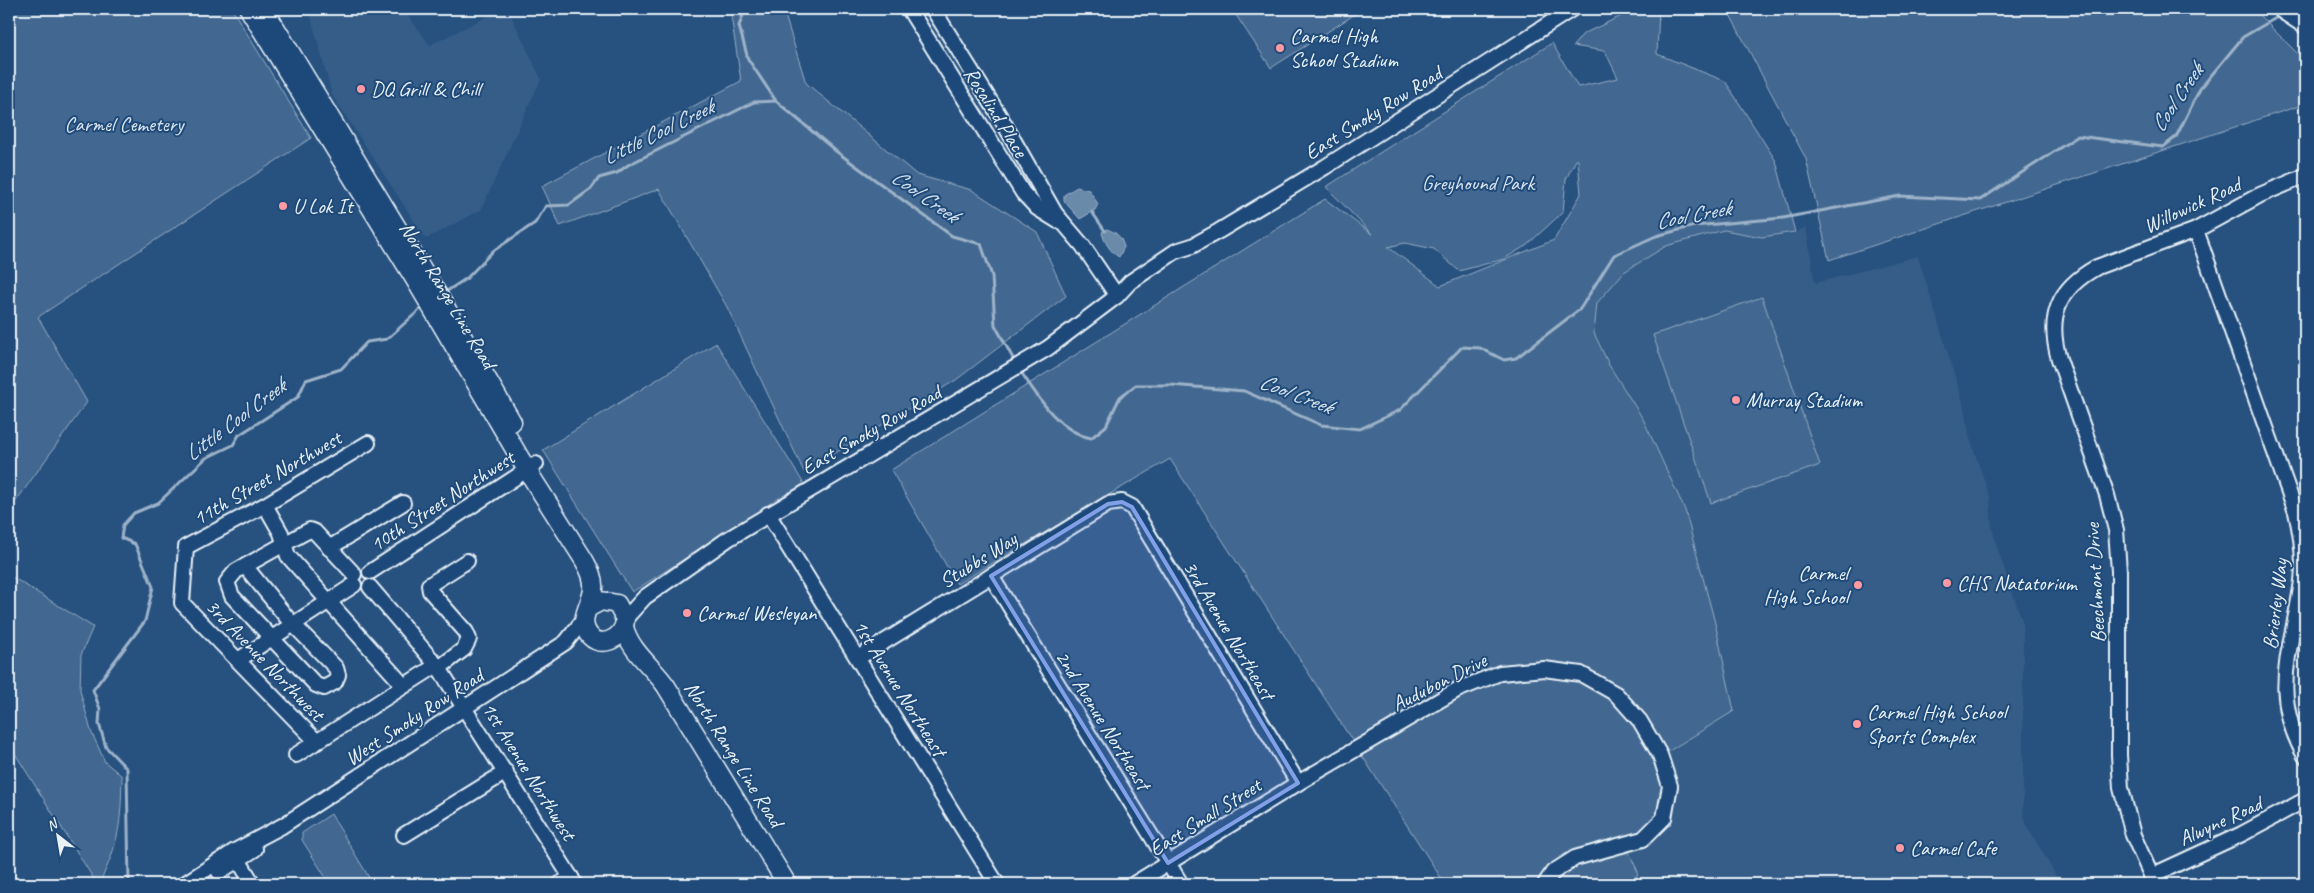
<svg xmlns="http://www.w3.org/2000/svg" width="2314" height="893" font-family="Caveat,sans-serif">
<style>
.built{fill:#355d88}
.green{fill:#436891;stroke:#96acc4;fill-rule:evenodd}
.water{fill:#6b8aaa;stroke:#9db3c9}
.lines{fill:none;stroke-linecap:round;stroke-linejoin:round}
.stream{stroke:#9db3c9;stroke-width:3}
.minor-casing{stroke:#e8f1f8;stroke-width:18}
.major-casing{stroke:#e8f1f8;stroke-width:21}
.highway-casing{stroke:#e8f1f8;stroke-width:24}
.minor{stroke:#1f4a7a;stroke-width:14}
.major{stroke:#1f4a7a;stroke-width:18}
.highway{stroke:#1f4a7a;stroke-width:20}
.marked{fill:#82a0e8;fill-opacity:0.2;stroke:#82a0e8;stroke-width:4;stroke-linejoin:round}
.poi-dot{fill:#ff9aa2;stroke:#1f4a7a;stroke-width:2}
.labels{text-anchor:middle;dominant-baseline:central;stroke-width:4;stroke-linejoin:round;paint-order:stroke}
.poi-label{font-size:21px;fill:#e8f1f8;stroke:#1f4a7a;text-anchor:start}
.street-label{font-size:21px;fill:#e8f1f8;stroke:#1f4a7a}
.park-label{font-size:21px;fill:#d8e3ee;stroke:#1f4a7a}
.water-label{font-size:22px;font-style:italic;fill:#d5e2ec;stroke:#1f4a7a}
</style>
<rect width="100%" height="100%" fill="#27517f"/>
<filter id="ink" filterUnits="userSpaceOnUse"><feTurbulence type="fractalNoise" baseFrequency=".02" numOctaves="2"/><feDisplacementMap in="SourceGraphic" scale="10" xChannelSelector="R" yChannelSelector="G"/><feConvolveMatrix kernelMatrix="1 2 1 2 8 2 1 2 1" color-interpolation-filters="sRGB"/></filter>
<g filter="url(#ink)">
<g class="built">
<path d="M312,9H403L430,45L502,9H508L541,79L481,210L426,239L332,95L309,10Z"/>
<path d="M1806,227L1815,283L1918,256L1966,412L1969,436L1990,497L1992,527L1997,547L2023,623V811L2027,826L2061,884H1634L1638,872L1628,850L1664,754L1734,711L1715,623L1685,510L1643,419L1609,365L1594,332L1597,303L1624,272L1666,246L1724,230L1762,237L1792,234Z"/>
</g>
<g class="green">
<path d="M10,9H232L311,138L38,317L87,402L9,511Z"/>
<path d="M730,9H783L806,83L917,175L972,190L1037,232L1066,296L956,380L804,472L727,307L659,189L560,226L542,186L741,81Z"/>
<path d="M1232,9H1363L1271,68Z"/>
<path d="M1636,9H1659L1657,54L1725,81L1776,161L1795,232L1762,237L1724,230L1666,246L1624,272L1597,303L1594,333L1609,365L1643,419L1685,510L1715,623L1734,711L1664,754C1673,774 1681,798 1668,818C1662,828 1638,842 1628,850L1638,872L1634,884H1445L1170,459L957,584L891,470L1325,199L1373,235L1326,187L1552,43L1578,87L1618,78L1605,51L1573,46L1583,34ZM1576,160H1578L1581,194L1554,240L1440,286L1388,247L1405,243L1434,249L1459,271L1504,259L1527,245L1563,212L1566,179Z"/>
<path d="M1727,9H2253L2305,61V104L1829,260L1806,159Z"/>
<path d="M1762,297L1820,465L1711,503L1653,335Z"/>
<path d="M716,343L804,484L632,592L543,450Z"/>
<path d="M9,575L93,627L81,655L80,690L91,731L105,762L122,776C121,822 120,842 99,884H97L9,744Z"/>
<path d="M331,814L373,884H330L302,840V833Z"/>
</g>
<g class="water">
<path d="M1077,187L1089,190L1098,204L1095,210L1080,219L1064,201V195Z"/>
<path d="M1107,229C1117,233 1121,236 1124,247L1119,257C1111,253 1103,240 1102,232Z"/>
</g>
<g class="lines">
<g class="stream">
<path d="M745,9L739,26L748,59L776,101L837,152L952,236L981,244L992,276L995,325L1016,364"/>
<path d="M1092,212L1105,231"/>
<path d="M444,293L467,278L493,251L535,223L546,206L569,205L591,189L599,178L617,173L628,165L754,102L776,101"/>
<path d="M1019,369C1037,395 1058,432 1091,438L1106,426L1120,397L1136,385H1171L1244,391L1321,425L1360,429L1400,410L1462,347L1480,348L1504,360L1516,358L1580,309L1614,255L1656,236L1694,226L1783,218L1900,196L1980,200L2078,136L2163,147L2176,137L2200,89L2243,37L2281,15"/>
<path d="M129,884L127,769L106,747L99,724L100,709L93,690L145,621L153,587L135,544L121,538L123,525L134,513L158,503L206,458L233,445L239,435L298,397L306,380L341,369L367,342L387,339L424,306"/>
</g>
<g class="minor-casing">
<g id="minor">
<path d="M909,9L1023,193L1037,208L1058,221"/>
<path d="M933,9L1002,120L1055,213L1083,246L1117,296"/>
<path d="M2196,230L2296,512C2301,534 2305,558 2302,581C2293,649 2268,690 2305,756"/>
<path d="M265,505L281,533L288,556L404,686"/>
<path d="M768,514L997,884"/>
<path d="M329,548L403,503"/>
<path d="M245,566L288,619L336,668L338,675L335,682L324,688L316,685L232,596L227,582L236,571L304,533L310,530L315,532L354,574"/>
<path d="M370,572L536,464"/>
<path d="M991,576L1181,884"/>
<path d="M370,587L439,668L575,884"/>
<path d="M625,619L645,597L728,539L1048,348L1117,296L1130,282L1176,251L1192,246L1219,231L1325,167L1572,9"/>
<path d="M858,658L1108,504L1122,502L1132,507L1298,783"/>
<path d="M238,660L354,585"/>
<path d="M439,668L464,649L469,639L466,632L430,591L429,585L467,561"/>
<path d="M317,742L182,603L186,547L265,505L368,443"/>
<path d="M296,755L437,665"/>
<path d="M404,835L506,772"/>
<path d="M234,853L253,884"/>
<path d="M219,872L255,849"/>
<path d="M2151,876L2242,834L2305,800"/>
<path d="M184,884L233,852L282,826L566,642L584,619"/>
<path d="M560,884L571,877"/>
<path d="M1134,884L1298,783L1457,690L1500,673L1544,669L1581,674L1616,694L1640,721L1660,755L1670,786L1664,818L1643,839L1575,858L1553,872L1545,884"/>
<path d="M2155,884L2133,835L2121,788L2119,755V571L2116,530L2107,495L2059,359C2047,317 2057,289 2097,267L2196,230L2260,195L2305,176"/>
</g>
</g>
<g class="major-casing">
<g id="major">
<path d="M249,9L416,281L527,470L584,560C589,569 594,578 593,589C592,603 580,616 586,630C596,652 625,640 625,619L617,604L601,601L588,608"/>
<path d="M264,9L447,310L512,422"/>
<path d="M624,627C630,651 653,667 666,686L787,884"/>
</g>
</g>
<g class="highway-casing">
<path id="highway" d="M2284,9L2305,23"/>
</g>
<use href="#minor" class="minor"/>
<use href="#major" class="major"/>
<use href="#highway" class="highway"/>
</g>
</g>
<path class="marked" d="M1122,502L1132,507L1298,783L1168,863L991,576L1108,504Z"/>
<g class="poi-dot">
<circle cx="1280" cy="48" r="5"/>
<circle cx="361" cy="89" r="5"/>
<circle cx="283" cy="206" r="5"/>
<circle cx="1736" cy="400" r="5"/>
<circle cx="1947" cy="583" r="5"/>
<circle cx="1858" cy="585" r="5"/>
<circle cx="687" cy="613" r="5"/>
<circle cx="1857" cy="724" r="5"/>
<circle cx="1900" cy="848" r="5"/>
</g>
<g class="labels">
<g class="poi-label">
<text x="1290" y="36">Carmel High<tspan x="1290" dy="24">School Stadium</tspan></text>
<text x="371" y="89">DQ Grill &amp; Chill</text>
<text x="293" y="206">U Lok It</text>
<text x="1746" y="400">Murray Stadium</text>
<text x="1848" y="573" text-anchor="end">Carmel<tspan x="1848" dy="24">High School</tspan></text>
<text x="1957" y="583">CHS Natatorium</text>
<text x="697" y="613">Carmel Wesleyan</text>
<text x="1867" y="712">Carmel High School<tspan x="1867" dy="24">Sports Complex</tspan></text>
<text x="1910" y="848">Carmel Cafe</text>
</g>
<g class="street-label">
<text transform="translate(996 112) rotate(58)">Rosalind Place</text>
<text transform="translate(1373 113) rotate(-32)">East Smoky Row Road</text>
<text transform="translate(2192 205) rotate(-25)">Willowick Road</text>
<text transform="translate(448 295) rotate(59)">North Range Line Road</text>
<text transform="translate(871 430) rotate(-30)">East Smoky Row Road</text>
<text transform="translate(267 478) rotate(-30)">11th Street Northwest</text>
<text transform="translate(442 501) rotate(-33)">10th Street Northwest</text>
<text transform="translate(978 560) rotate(-32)">Stubbs Way</text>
<text transform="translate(2095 583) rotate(-93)">Beechmont Drive</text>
<text transform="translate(2275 604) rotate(-83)">Brierley Way</text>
<text transform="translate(1229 630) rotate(59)">3rd Avenue Northeast</text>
<text transform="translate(265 660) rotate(46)">3rd Avenue Northwest</text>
<text transform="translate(1439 682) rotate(-27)">Audubon Drive</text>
<text transform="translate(900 688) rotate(58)">1st Avenue Northeast</text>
<text transform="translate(414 717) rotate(-33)">West Smoky Row Road</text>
<text transform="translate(1103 720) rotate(58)">2nd Avenue Northeast</text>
<text transform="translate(734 754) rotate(58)">North Range Line Road</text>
<text transform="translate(529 771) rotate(58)">1st Avenue Northwest</text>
<text transform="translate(1205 817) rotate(-32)">East Small Street</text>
<text transform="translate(2220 821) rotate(-25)">Alwyne Road</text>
</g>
<g class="park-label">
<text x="124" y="124">Carmel Cemetery</text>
<text x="1478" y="183">Greyhound Park</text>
</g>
<g class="water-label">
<text transform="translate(2177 98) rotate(-56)">Cool Creek</text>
<text transform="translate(658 132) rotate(-26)">Little Cool Creek</text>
<text transform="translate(925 196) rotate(35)">Cool Creek</text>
<text transform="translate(1693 215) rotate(-11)">Cool Creek</text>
<text transform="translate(1296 394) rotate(21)">Cool Creek</text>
<text transform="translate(235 420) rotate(-37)">Little Cool Creek</text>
</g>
</g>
<rect width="2314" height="893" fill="none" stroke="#1f4a7a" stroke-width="30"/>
<rect x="15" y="15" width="2284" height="863" fill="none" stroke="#e8f1f8" stroke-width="2" filter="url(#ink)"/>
<g transform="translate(58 836) rotate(329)" stroke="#1f4a7a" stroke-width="4" paint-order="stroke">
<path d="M0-4L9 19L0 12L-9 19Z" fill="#e8f1f8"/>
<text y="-8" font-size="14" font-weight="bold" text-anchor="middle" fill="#e8f1f8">N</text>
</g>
</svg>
